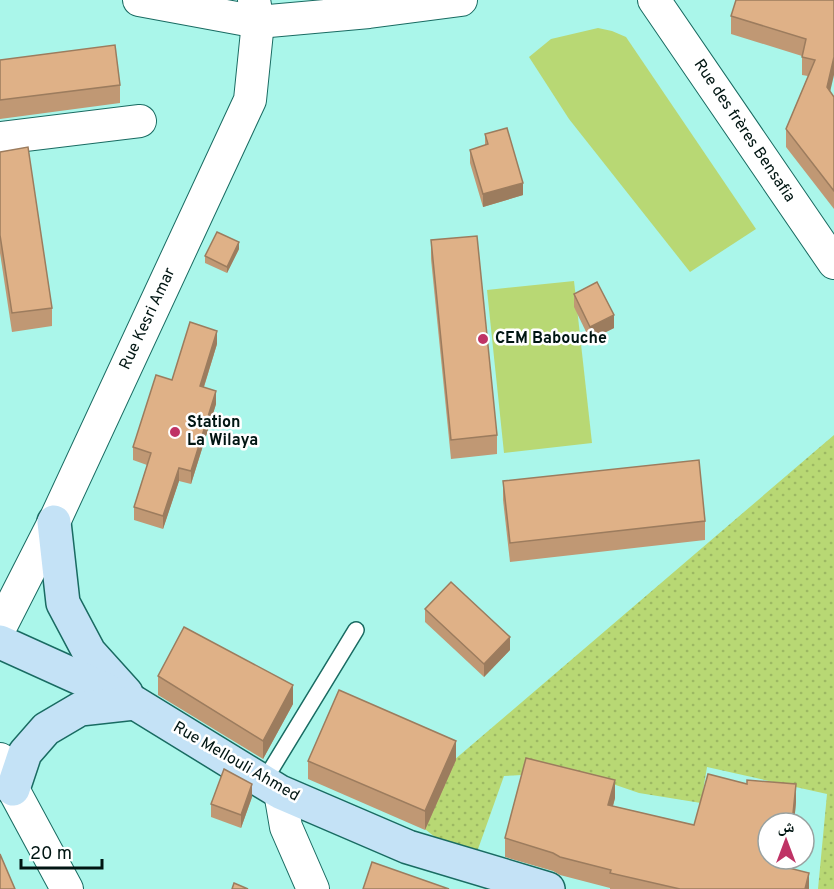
<svg xmlns="http://www.w3.org/2000/svg" width="834" height="889" font-family="Overpass,'Noto Naskh Arabic',sans-serif">
<style>
.grass{fill:url(#grass-dots)}
.park{fill:#b8d874}
.lines{fill:none;stroke-linecap:round;stroke-linejoin:round}
.lane-casing{stroke:#196b62;stroke-width:18}
.street-casing{stroke:#196b62;stroke-width:34}
.secondary-casing{stroke:#196b62;stroke-width:36}
.lane{stroke:#fff;stroke-width:15}
.street{stroke:#fff;stroke-width:32}
.secondary{stroke:#c4e2f6;stroke-width:33}
.wall{fill:#c09874}
.shaded-wall{fill:#9c7c5e}
.building{fill:#dfb187;stroke:#9c7c5e;stroke-width:1.5}
.poi-dot{fill:#bf3365;stroke:#fff;stroke-width:2}
.labels{text-anchor:middle;dominant-baseline:central;stroke-width:5;stroke-linejoin:round;paint-order:stroke}
.street-label{font-size:16px;fill:#001512;stroke:#fff}
.poi-label{font-size:16px;font-weight:bold;fill:#001512;stroke:#fff;text-anchor:start}
</style>
<defs>
<pattern id="grass-dots" width="8" height="8" patternUnits="userSpaceOnUse" patternTransform="scale(1.5)"><rect width="8" height="8" fill="#b8d874"/><path d="M2 2h.1M6 6h.1" fill="none" stroke="#9cb863" stroke-width="1.8" stroke-linecap="round"/></pattern>
</defs>
<rect width="100%" height="100%" fill="#aaf6ea"/>
<path class="grass" d="M834,435V889H818L827,794L707,767L701,803L639,793L578,772L504,776L472,866L398,808Z"/>
<g class="park">
<path d="M598,28L612,31L626,37L756,229L690,272L569,119L529,57L551,39Z"/>
<path d="M574,281L592,443L504,453L487,290Z"/>
</g>
<g class="lines">
<g class="lane-casing">
<path id="lane" d="M264,781L356,630"/>
</g>
<g class="street-casing">
<g id="street">
<path d="M139,0L258,22L369,12L461,0"/>
<path d="M654,0L834,263"/>
<path d="M0,138L140,121"/>
<path d="M0,628L54,522L250,100L258,22L254,0"/>
<path d="M0,759L13,789L67,889"/>
<path d="M280,792L286,827L313,889"/>
</g>
</g>
<g class="secondary-casing">
<g id="secondary">
<path d="M54,522L63,603L89,652L126,693"/>
<path d="M0,642L135,703L280,792L408,847L548,889"/>
<path d="M13,789L25,753L46,729L80,709L134,703"/>
</g>
</g>
<use href="#lane" class="lane"/>
<use href="#street" class="street"/>
<use href="#secondary" class="secondary"/>
</g>
<g class="wall">
<path d="M834,0L830,92L834,97V209L786,147V129L808,76L802,75V56L731,34V16Z"/>
<path d="M0,60L120,85V103L0,119Z"/>
<path d="M485,134L523,195L483,207L470,163V150L485,145Z"/>
<path d="M0,152L52,308V326L12,332L0,253Z"/>
<path d="M431,240L497,435V454L451,459L431,259Z"/>
<path d="M239,249L227,273L205,263V256Z"/>
<path d="M574,294L614,328L590,340L574,307Z"/>
<path d="M217,344L204,387L216,404L191,484L179,481L163,529L134,520V507L147,465L133,460V447L172,380Z"/>
<path d="M503,481L705,521V540L510,562L503,500Z"/>
<path d="M425,609L510,650L484,677L425,622Z"/>
<path d="M158,676L293,704L263,759L158,695Z"/>
<path d="M456,760L425,830L308,779V761Z"/>
<path d="M252,797L241,828L211,817V804Z"/>
<path d="M615,798L613,806L694,825L796,802L794,823H768L786,867L809,889H610V888L560,875L553,871L505,857V838Z"/>
</g>
<g class="shaded-wall">
<path d="M834,57V75L827,105V87Z"/>
<path d="M523,183V195L483,207V194Z"/>
<path d="M239,242V249L227,273V267Z"/>
<path d="M614,315V328L590,340V327Z"/>
<path d="M217,331V344L200,399V386Z"/>
<path d="M216,391V404L191,484V471Z"/>
<path d="M179,468V481L163,529V516Z"/>
<path d="M510,637V650L484,677V664Z"/>
<path d="M293,685V704L263,759V741Z"/>
<path d="M456,741V760L425,830V811Z"/>
<path d="M615,780V798L608,823V805Z"/>
<path d="M252,784V797L241,828V815Z"/>
<path d="M796,784V802L794,823H792Z"/>
<path d="M783,859H787L781,884V866Z"/>
<path d="M809,873V889H805Z"/>
</g>
<g class="building">
<path d="M736,0H834V57L827,87L834,97V191L786,129L815,60L802,57L806,39L731,16Z"/>
<path d="M115,45L120,85L0,100V60Z"/>
<path d="M507,128L523,183L483,194L470,150L488,144L485,134Z"/>
<path d="M28,147L52,308L12,313L0,235V152Z"/>
<path d="M217,232L239,242L227,267L205,256Z"/>
<path d="M477,236L497,435L451,440L431,240Z"/>
<path d="M597,282L614,315L590,327L574,294Z"/>
<path d="M190,322L217,331L200,386L216,391L191,471L179,468L163,516L134,507L151,453L133,447L156,375L172,380Z"/>
<path d="M699,460L705,521L510,543L503,481Z"/>
<path d="M451,582L510,637L484,664L425,609Z"/>
<path d="M184,627L293,685L263,741L158,676Z"/>
<path d="M339,690L456,741L425,811L308,761Z"/>
<path d="M526,758L615,780L608,805L694,825L708,774L747,784V780L796,784L792,823H768V859H783L781,866L809,873L805,889H680L610,873L611,870L560,857L553,853L505,838Z"/>
<path d="M224,769L252,784L241,815L211,804Z"/>
<path d="M0,854L15,889H0Z"/>
<path d="M372,862L449,889H363Z"/>
<path d="M234,883L248,889H232Z"/>
</g>
<g class="poi-dot">
<circle cx="483" cy="339" r="6"/>
<circle cx="175" cy="432" r="6"/>
</g>
<g class="labels">
<g class="street-label">
<text transform="translate(744 131) rotate(56)">Rue des frères Bensafia</text>
<text transform="translate(148 319) rotate(-65)">Rue Kesri Amar</text>
<text transform="translate(236 762) rotate(30)">Rue Mellouli Ahmed</text>
</g>
<g class="poi-label">
<text x="495" y="339">CEM Babouche</text>
<text x="187" y="423">Station<tspan x="187" dy="18">La Wilaya</tspan></text>
</g>
</g>
<g transform="translate(786 841)"><circle r="28" fill="#ffffff" stroke="#99a1a0" stroke-width="1.5"/>
<path d="M0-4.5L10 22L0 15L-10 22Z" fill="#bf3365"/>
<text y="-9" font-size="16" font-weight="bold" text-anchor="middle" fill="#001512">ش</text>
</g>
<path d="M21 859v9h81v-9" fill="none" stroke="#001512" stroke-width="3"/>
<text x="30" y="859" font-size="18" fill="#001512" stroke="#ffffff" stroke-width="4.5" paint-order="stroke">20 m</text>
</svg>
